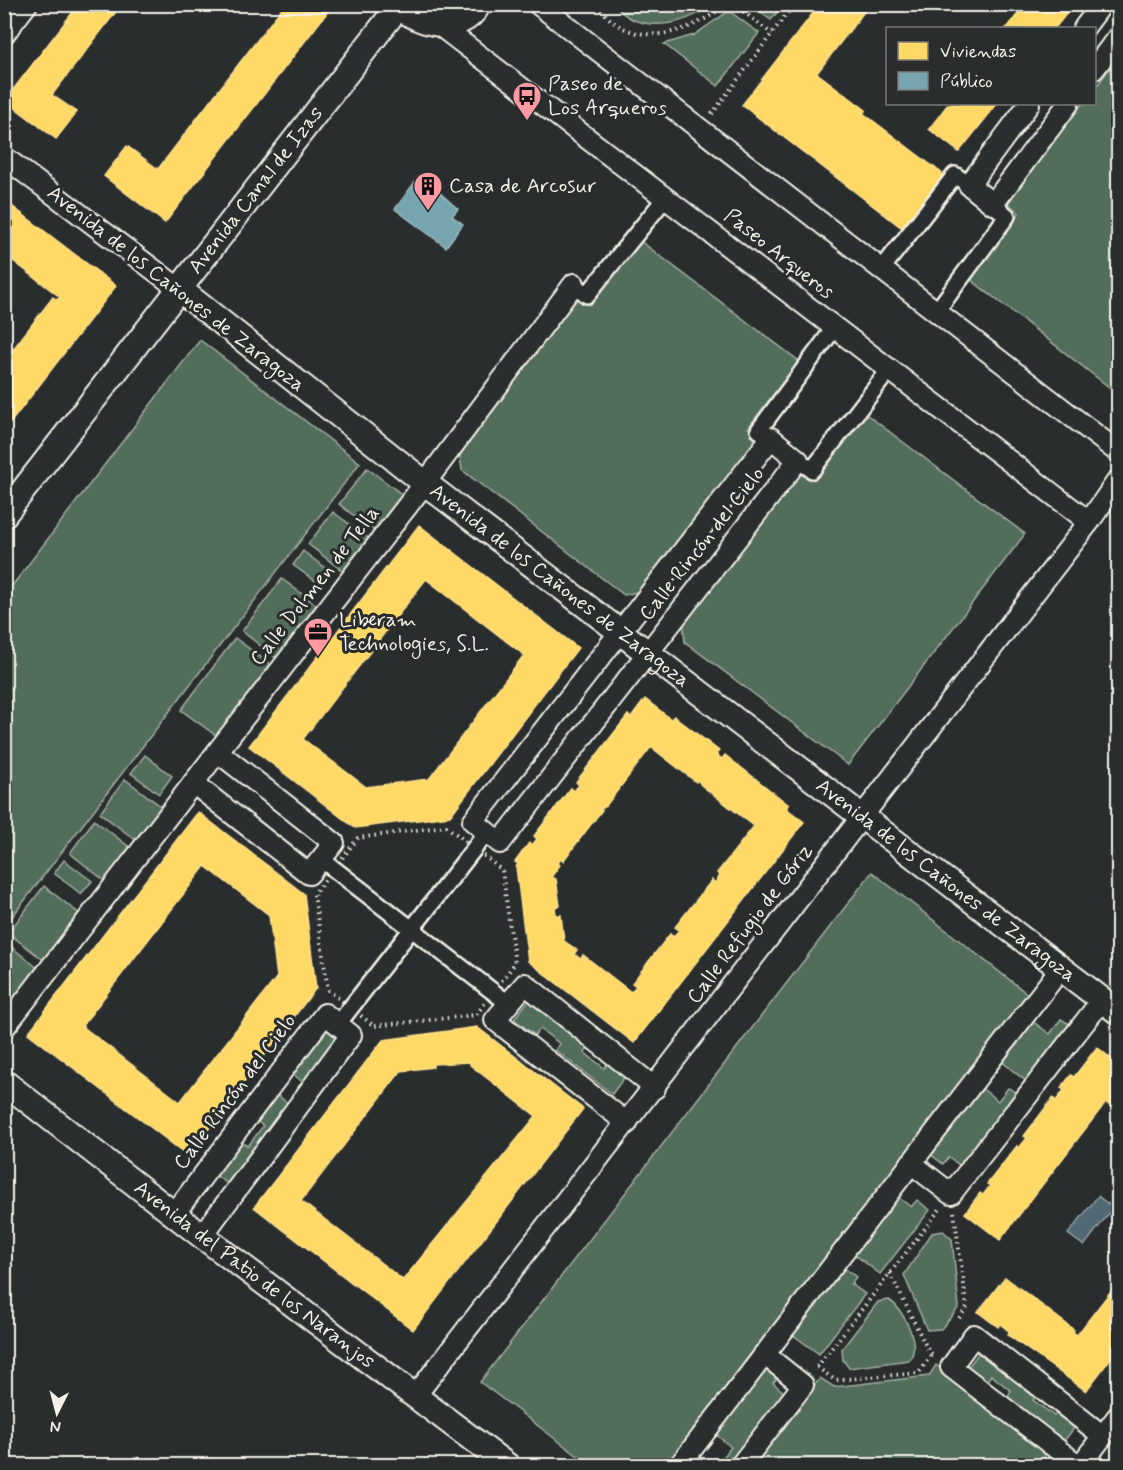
<svg xmlns="http://www.w3.org/2000/svg" width="1123" height="1470" font-family="Mynerve,sans-serif">
<style>
.green{fill:#526d5d;stroke:#a3afa2;stroke-width:1.5}
.water{fill:#516875;stroke:#929fa3;stroke-width:1.5}
.homes{fill:#ffd966;stroke:#fce08d;stroke-width:1.5;fill-rule:evenodd}
.public{fill:#76a5af;stroke:#9cbcc0;stroke-width:1.5}
.lines{fill:none;stroke-linecap:round;stroke-linejoin:round}
.pedestrian-casing{stroke:#f4f1e8;stroke-width:20}
.minor-casing{stroke:#f4f1e8;stroke-width:24}
.tertiary-casing{stroke:#f4f1e8;stroke-width:28}
.path{stroke:#f4f1e8;stroke-width:4;stroke-dasharray:1.5 4.5;stroke-linecap:butt}
.pedestrian{stroke:#2a2d2e;stroke-width:15}
.minor{stroke:#2a2d2e;stroke-width:20}
.tertiary{stroke:#2a2d2e;stroke-width:24}
.labels{text-anchor:middle;dominant-baseline:central;stroke-width:6;stroke-linejoin:round;paint-order:stroke}
.poi-label{font-size:21px;fill:#f4f1e8;stroke:#2a2d2e;text-anchor:start}
.street-label{font-size:21px;fill:#f4f1e8;stroke:#2a2d2e}
</style>
<rect width="100%" height="100%" fill="#2a2d2e"/>
<filter id="ink" filterUnits="userSpaceOnUse"><feTurbulence type="fractalNoise" baseFrequency=".0167" numOctaves="2"/><feDisplacementMap in="SourceGraphic" scale="12" xChannelSelector="R" yChannelSelector="G"/><feConvolveMatrix kernelMatrix="1 2 1 2 8 2 1 2 1" color-interpolation-filters="sRGB"/></filter>
<g filter="url(#ink)">
<g class="green">
<path d="M615,5H711C685,26 638,35 615,5Z"/>
<path d="M750,5V4L783,5L771,20Z"/>
<path d="M729,11L759,33L718,86L664,44L694,35Z"/>
<path d="M1118,57V394L970,279L1019,213L1007,202L1082,104H1094L1095,88Z"/>
<path d="M639,240L799,361L748,428L761,439L642,591L624,595L462,470L459,450L577,298L590,305Z"/>
<path d="M200,340L360,463L5,926V595Z"/>
<path d="M866,414L1025,534L848,765L685,642L683,622L800,469L814,479Z"/>
<path d="M367,468L404,496L375,532L339,504Z"/>
<path d="M333,512L371,540L345,573L308,544Z"/>
<path d="M303,551L329,571L319,584L293,565Z"/>
<path d="M282,579L318,606L277,659L242,631Z"/>
<path d="M235,638L273,666L218,737L181,710Z"/>
<path d="M145,755L172,776L159,794L131,773Z"/>
<path d="M125,779L163,808L137,841L100,813Z"/>
<path d="M94,820L132,849L106,882L70,853Z"/>
<path d="M64,860L92,881L81,894L54,873Z"/>
<path d="M872,872L1030,996L669,1465H590L480,1382Z"/>
<path d="M44,886L81,915L45,961L8,933Z"/>
<path d="M4,941L39,969L4,1013Z"/>
<path d="M529,1000L589,1046L585,1053L604,1068L609,1062L626,1075L612,1094L555,1050L560,1044L540,1029L535,1035L514,1019Z"/>
<path d="M1061,1019L1071,1025L1028,1083L1001,1061L1032,1021L1050,1034Z"/>
<path d="M327,1030L340,1040L305,1084L293,1074Z"/>
<path d="M980,1087L998,1101L1008,1088L1018,1093L960,1166L949,1157L943,1164L929,1153Z"/>
<path d="M277,1095L289,1104L228,1184L215,1175L241,1141L248,1146L263,1126L258,1122Z"/>
<path d="M898,1197L911,1207L917,1200L930,1210L880,1274L854,1254Z"/>
<path d="M943,1231L952,1239L959,1307L941,1329L927,1330L904,1275L932,1233Z"/>
<path d="M843,1267L856,1277L851,1284L865,1294L819,1354L792,1334Z"/>
<path d="M889,1300C903,1308 922,1346 909,1360L849,1368L843,1360L842,1349L878,1302Z"/>
<path d="M981,1350L1038,1393L1033,1400L1054,1416L1060,1409L1078,1423L1064,1441L1007,1397L1011,1391L991,1375L987,1381L968,1367Z"/>
<path d="M936,1365L1044,1447L1045,1465L753,1466L820,1378L834,1387L929,1376Z"/>
<path d="M765,1367L778,1377L773,1383L786,1394L730,1465L722,1459L731,1447L714,1433Z"/>
</g>
<path class="water" d="M1098,1196L1113,1208L1084,1246L1068,1234Z"/>
<g class="homes">
<path d="M79,4H122L52,95L77,112L56,139L5,100Z"/>
<path d="M285,4H322L329,10L165,223L104,176L127,146L158,169Z"/>
<path d="M820,4H870L817,73L866,110L863,113L944,175L902,228L742,105Z"/>
<path d="M1006,4H1070L1072,7L1055,28H1006L1018,14Z"/>
<path d="M948,104H997L959,152L929,129Z"/>
<path d="M4,200L116,286L4,431V361L53,297L57,300L60,297L4,254Z"/>
<path d="M419,525L578,648L450,816L355,828L249,746ZM426,579L524,655L429,779L366,787L303,739Z"/>
<path d="M645,699L671,719L674,716L719,751L716,754L722,759L725,755L789,805L786,808L804,822L634,1043L528,961L516,867L518,864L515,862L529,843L532,845L537,839L534,836L571,788L574,791L579,785L576,782L628,715L631,718ZM651,747L696,782L698,780L701,785L754,826L717,873L720,876L715,883L712,880L675,927L679,930L673,937L670,934L632,983L636,986L631,992L583,955L581,959L574,954L577,950L564,941L561,915H556L555,907L560,906L556,879L551,877L560,865L558,863L561,859L563,861L602,810L600,809L605,807Z"/>
<path d="M198,812L304,894L316,988L188,1156L28,1033ZM205,866L269,915L277,977L180,1102L82,1026Z"/>
<path d="M477,1027L583,1109L413,1330L254,1207L383,1040ZM470,1062V1065L536,1116L403,1280L301,1201L401,1071L433,1067V1064Z"/>
<path d="M1097,1047L1118,1064V1115L1106,1102L1000,1240L965,1213L980,1193L983,1195L990,1186L987,1184L1017,1146L1019,1148L1027,1138L1024,1136L1053,1098L1056,1101L1064,1090L1061,1088L1071,1075L1074,1077Z"/>
<path d="M1005,1277L1074,1330L1073,1332L1077,1335L1118,1282V1355L1114,1360L1111,1358L1086,1391L1008,1335L1010,1332L1000,1324L998,1327L978,1312Z"/>
</g>
<path class="public" d="M420,175L458,209L452,216L463,224L446,247L395,209Z"/>
<g class="lines">
<g class="pedestrian-casing">
<g id="pedestrian">
<path d="M881,270L955,175L969,185"/>
<path d="M574,284L587,295L666,197"/>
<path d="M936,312L1007,216L993,204"/>
<path d="M771,438L759,430L835,327"/>
<path d="M798,460L812,470L890,369"/>
<path d="M321,859L509,1004"/>
<path d="M338,1024L487,832"/>
</g>
</g>
<g class="minor-casing">
<g id="minor">
<path d="M538,4L1118,452"/>
<path d="M439,25L1089,522"/>
<path d="M1084,28L1102,4"/>
<path d="M4,34L27,4"/>
<path d="M1094,69L1118,37"/>
<path d="M1029,104L969,185L993,204L1068,104"/>
<path d="M4,157L178,288"/>
<path d="M771,438L798,460L500,843L473,821Z"/>
<path d="M193,783L309,874L334,843L218,752"/>
<path d="M4,1028L425,483L574,284"/>
<path d="M627,1123L495,1020L525,984L655,1088"/>
<path d="M911,1163L951,1194L1102,1000"/>
<path d="M174,1214L325,1014L351,1035L202,1236"/>
<path d="M416,1395L1089,522L1118,480"/>
<path d="M679,1466L1061,968"/>
<path d="M740,1466L803,1385L764,1354"/>
<path d="M1079,1466L951,1367L974,1335L1103,1436"/>
<path d="M1080,1466L1118,1416"/>
</g>
</g>
<g class="tertiary-casing">
<g id="tertiary">
<path d="M395,4C419,23 460,38 479,4"/>
<path id="s1" d="M178,288L425,483L1118,1012"/>
<path id="s2" d="M4,515L398,7"/>
<path id="s3" d="M4,1082L202,1236L508,1466"/>
</g>
</g>
<g class="path">
<path d="M598,4C627,53 691,35 726,4"/>
<path d="M734,4L772,34"/>
<path d="M712,114L794,4"/>
<path d="M446,826L502,870L515,963L476,1015L374,1026L328,990L314,894L358,838Z"/>
<path d="M954,1212L967,1307L958,1320"/>
<path d="M890,1273L928,1350L933,1355"/>
<path d="M817,1367L835,1380L919,1373L933,1352"/>
<path d="M817,1367L940,1209"/>
</g>
<use href="#pedestrian" class="pedestrian"/>
<use href="#minor" class="minor"/>
<use href="#tertiary" class="tertiary"/>
</g>
</g>
<defs>
<g id="bus-pin" transform="scale(1.5)"><path d="M0 17L-7.5 6A9.5 9.5 0 1 1 7.5 6Z" fill="#ff9aa2" stroke="#2a2d2e"/><path d="M-5-6H5V4H4V6H2V4H-2V6H-4V4H-5ZM-3.5-4V0h7V-4ZM-3.5 1.2v1.5H-2V1.2ZM2 1.2v1.5H3.5V1.2Z" fill="#111"/></g>
<g id="building-pin" transform="scale(1.5)"><path d="M0 17L-7.5 6A9.5 9.5 0 1 1 7.5 6Z" fill="#ff9aa2" stroke="#2a2d2e"/><path d="M-4-6H4V6H1V3H-1V6H-4ZM-2.5-4.3h1.7v1.8h-1.7ZM.8-4.3h1.7v1.8H.8ZM-2.5-1h1.7V.8h-1.7ZM.8-1h1.7V.8H.8Z" fill="#111"/></g>
<g id="office-pin" transform="scale(1.5)"><path d="M0 17L-7.5 6A9.5 9.5 0 1 1 7.5 6Z" fill="#ff9aa2" stroke="#2a2d2e"/><path d="M-6-3h4V-5.5h4V-3h4V5H-6ZM-1-4.5V-3h2v-1.5ZM-6 0V1H6V0Z" fill="#111"/></g>
</defs>
<g fill-rule="evenodd">
<use href="#bus-pin" x="527" y="96"/>
<use href="#building-pin" x="428" y="186"/>
<use href="#office-pin" x="318" y="632"/>
</g>
<g class="labels">
<g class="poi-label">
<text x="548" y="84">Paseo de<tspan x="548" dy="24">Los Arqueros</tspan></text>
<text x="449" y="186">Casa de Arcosur</text>
<text x="339" y="620">Liberam<tspan x="339" dy="24">Technologies, S.L.</tspan></text>
</g>
<g class="street-label">
<text stroke="none"><textPath href="#s2" startOffset="411">Avenida Canal de Izas</textPath></text>
<text transform="translate(779 254) rotate(38)">Paseo Arqueros</text>
<text transform="translate(176 289) rotate(38)">Avenida de los Cañones de Zaragoza</text>
<text transform="translate(702 544) rotate(-52)">Calle Rincón del Cielo</text>
<text transform="translate(315 586) rotate(-52)">Calle Dolmen de Tella</text>
<text stroke="none"><textPath href="#s1" startOffset="484">Avenida de los Cañones de Zaragoza</textPath></text>
<text stroke="none"><textPath href="#s1" startOffset="970">Avenida de los Cañones de Zaragoza</textPath></text>
<text transform="translate(750 924) rotate(-53)">Calle Refugio de Góriz</text>
<text transform="translate(235 1092) rotate(-53)">Calle Rincón del Cielo</text>
<text stroke="none"><textPath href="#s3" startOffset="316">Avenida del Patio de los Naranjos</textPath></text>
</g>
</g>
<rect width="1123" height="1470" fill="none" stroke="#2a2d2e" stroke-width="24"/>
<rect x="12" y="12" width="1099" height="1446" fill="none" stroke="#f4f1e8" stroke-width="2" filter="url(#ink)"/>
<rect x="886" y="27" width="210" height="78" fill="#2a2d2e" stroke="#7b7b78" stroke-width="1.5"/>
<rect x="898" y="42" width="30" height="18" fill="#ffd966" stroke="#7b7b78" stroke-width="1.5"/>
<text x="940" y="57" font-size="18" fill="#f4f1e8">Viviendas</text>
<rect x="898" y="72" width="30" height="18" fill="#76a5af" stroke="#7b7b78" stroke-width="1.5"/>
<text x="940" y="87" font-size="18" fill="#f4f1e8">Público</text>
<g transform="translate(57 1413) rotate(186)" stroke="#2a2d2e" stroke-width="4.5" paint-order="stroke">
<path d="M0-4.5L10 22L0 15L-10 22Z" fill="#f4f1e8"/>
<text y="-9" font-size="16" font-weight="bold" text-anchor="middle" fill="#f4f1e8">N</text>
</g>
</svg>
